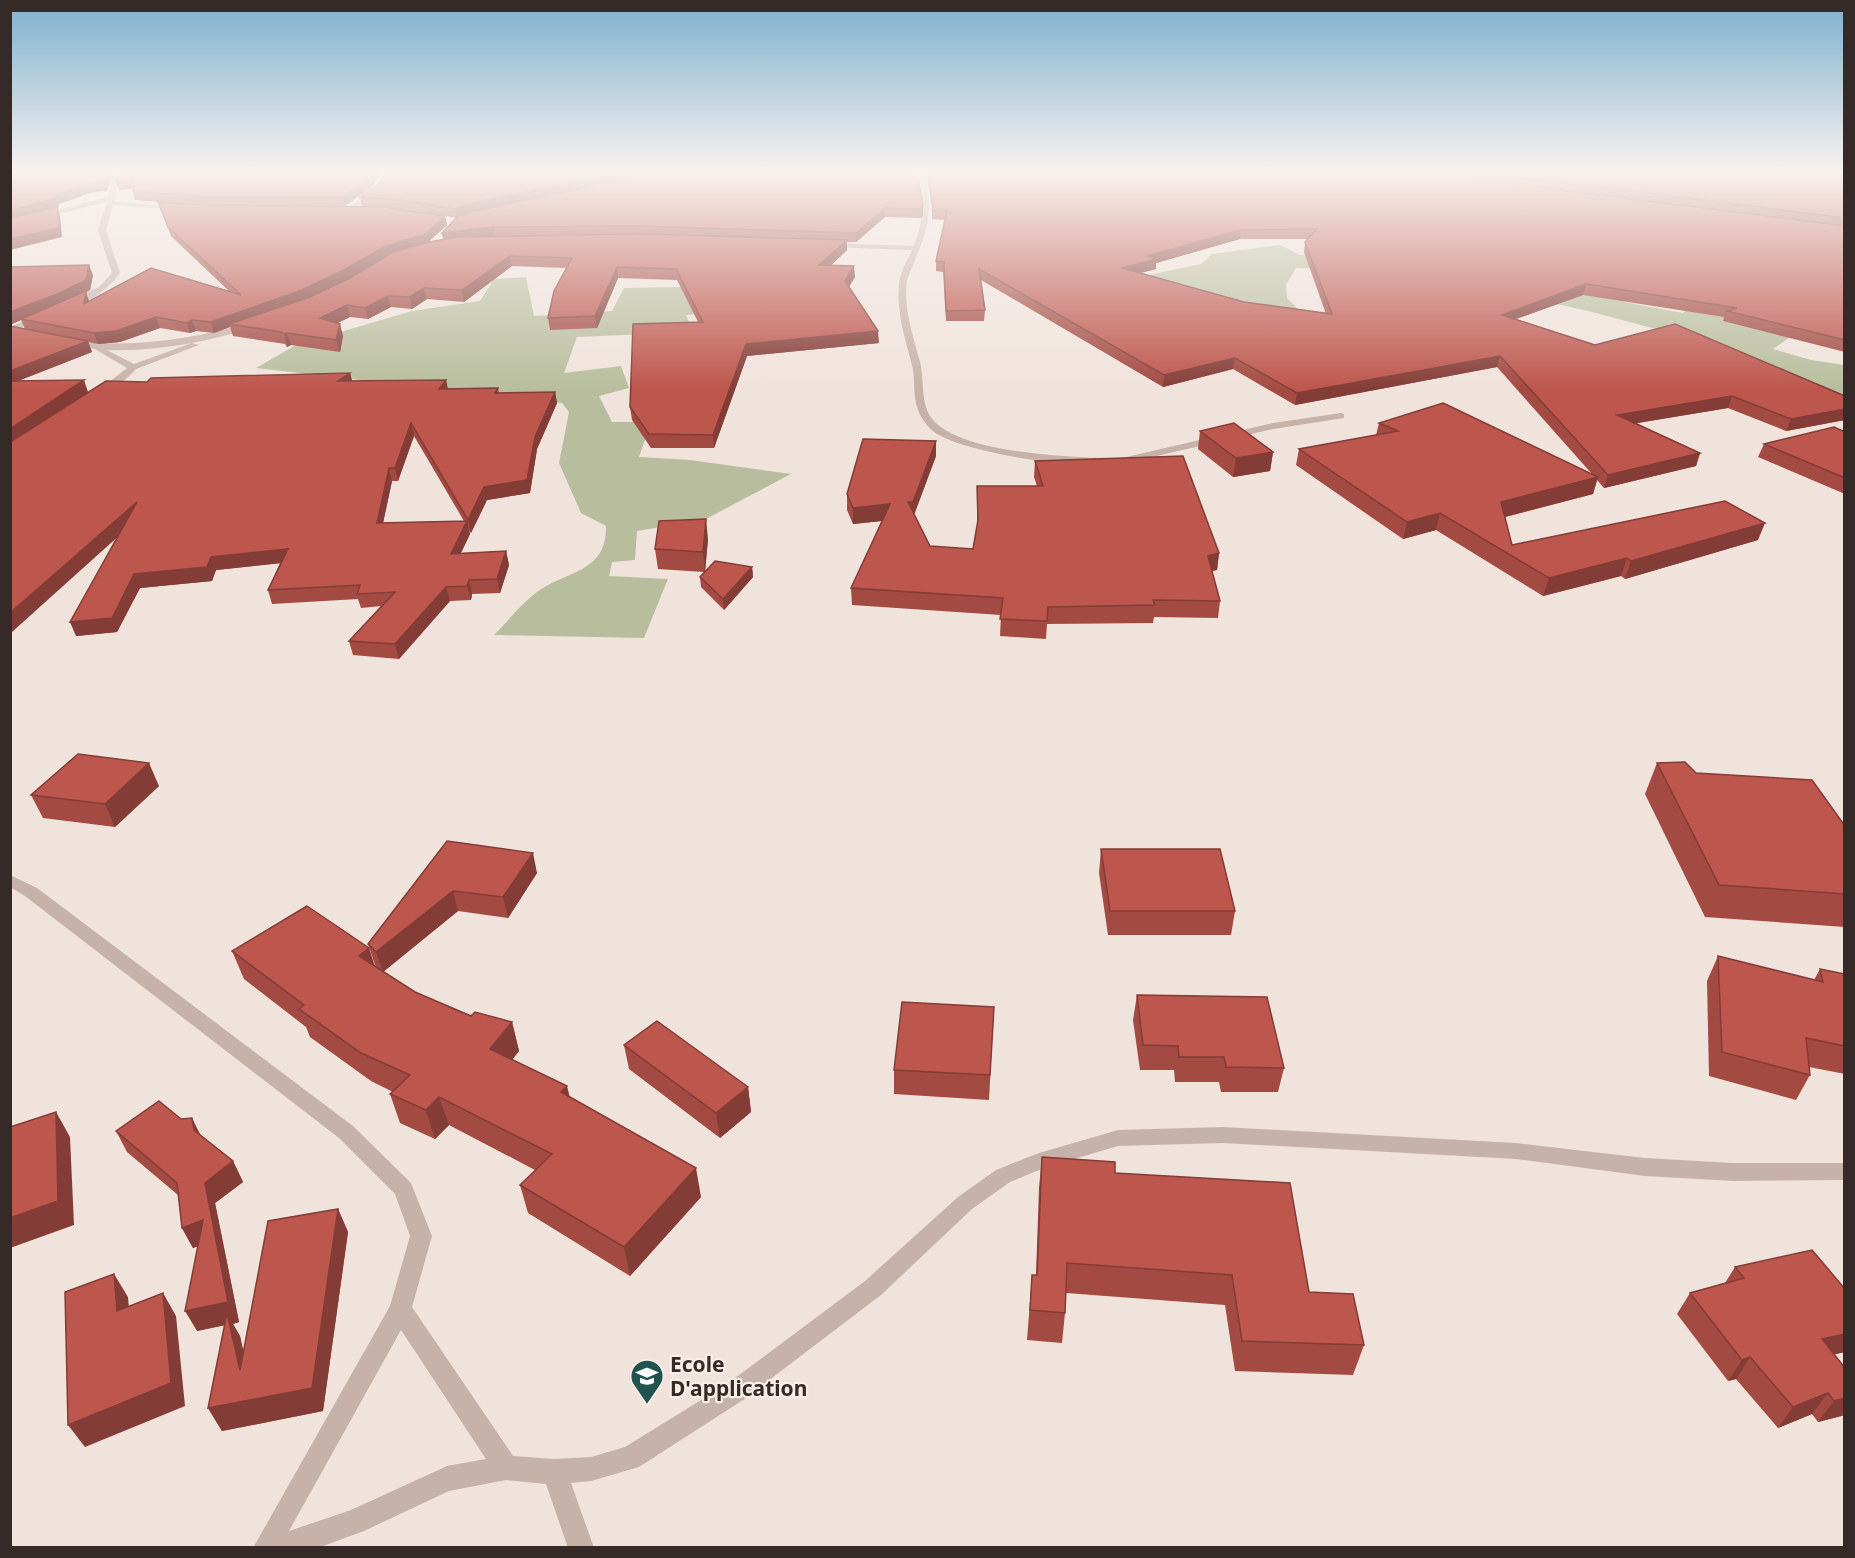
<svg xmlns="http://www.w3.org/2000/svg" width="1855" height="1558" font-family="'Noto Sans',sans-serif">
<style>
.green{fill:#b8be9d}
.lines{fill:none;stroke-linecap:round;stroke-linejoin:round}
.minor{fill:#c7b2a9;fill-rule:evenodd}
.wall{fill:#a34a42;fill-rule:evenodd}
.shaded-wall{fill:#843c36}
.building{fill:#bd564d;stroke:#843c36;stroke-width:1.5;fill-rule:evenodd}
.labels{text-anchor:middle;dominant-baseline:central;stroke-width:4.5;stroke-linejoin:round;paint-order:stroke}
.near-poi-label{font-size:21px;font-weight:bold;fill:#352a28;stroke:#f8eee8;text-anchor:start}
</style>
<rect width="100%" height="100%" fill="#f0e3dc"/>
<g class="green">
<path d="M1280,245L1300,255L1376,262L1625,294L1624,302L1683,313L1691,305L1803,328L1773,349L1811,360L1844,365V400L1667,332L1588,311L1491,289L1370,270L1296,268L1286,285L1287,298L1304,315L1135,278L1201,264L1212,254Z"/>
<path d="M526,277L534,316L612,311L624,288L737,286L745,310L686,315L693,332L577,337L564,373L621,366L629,388L599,396L612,422H651L639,457L690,460L791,474L704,520L637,531L635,560L612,562L609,576L668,579L644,638L494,635C508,621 521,604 537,592C565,571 607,573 606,526L581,513L559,463L569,412L562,403L256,368L296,345L412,311L480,301L494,279Z"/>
</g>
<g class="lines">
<g class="minor">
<path d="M115,171H121L114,201L181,208L178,210L113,205L106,230L120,273C109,289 85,307 65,306V302L99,287L112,273L98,230L107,202L10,226V222L108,197Z"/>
<path d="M385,171H391C385,188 366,210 347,210V208L375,188Z"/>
<path d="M918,171H924C933,206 930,223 917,255C914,264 909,272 907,281C903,308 913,336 920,362C924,379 921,401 930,416C953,452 1059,456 1099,458L1103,459V463C1071,470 960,451 934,432C927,426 921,418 918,410C913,397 915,383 913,369C906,341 896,314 899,284C900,272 907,261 912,250L829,247L825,245L829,243L914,246C924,219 924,199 918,171Z"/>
<path d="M38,315L45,317L10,332V327Z"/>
<path d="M249,323L252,324V328C205,342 156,352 107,350L134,364L192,343L199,345L136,369L127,378L103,394L100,393V389L127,368L95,349L68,343L72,340C133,349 190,339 249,323Z"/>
<path d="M1341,413L1344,414V418L1273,429L1122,464L1117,461L1122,458L1273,423Z"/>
<path d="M10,875L37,888L353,1126L411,1183L432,1236L412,1307L513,1456L554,1459L591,1457L625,1447L727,1384L865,1281L958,1197L996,1170L1039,1153L1118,1130L1223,1127L1516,1143L1645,1158L1733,1163H1844V1180L1733,1181L1645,1176L1516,1159L1223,1143L1118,1146L1044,1168L1010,1182L972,1209L881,1295L743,1400L639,1467L591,1481L571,1483L594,1548H568L546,1484L506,1480L449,1491L364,1531L318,1548H253L390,1306L410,1236L395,1194L339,1138L25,896L10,887ZM401,1330L486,1459L447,1466L351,1510L289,1531Z"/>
</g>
</g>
<g class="wall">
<path d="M926,171H1845V352L1723,321L1724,317L1583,295L1516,319L1595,345L1845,396V420L1786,431L1728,408L1636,423L1700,453L1696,466L1604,488L1597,480L1593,494L1505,517L1512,545L1758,540L1625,579L1621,576L1543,596L1436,530L1403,539L1296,465L1299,449L1376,435L1379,423L1592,474L1497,367L1295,405L1233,369L1163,387L981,280L985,310L984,321H946L943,272L936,271V261L945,220L932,219V209ZM1240,239H1308L1305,242L1304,252L1326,314L1244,302L1140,273L1156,269V263Z"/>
<path d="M116,181L373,186L345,206H239L381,207L362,206L360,197L923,206V215L921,218L885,217L856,242H847V250L831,265L855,277L849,287L879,343L747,356L714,448H651L632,420L630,407L698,322L677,280L618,278L597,328L550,330L548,318L566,268L512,266L464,302L427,299L412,309L391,307L368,319L350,317L338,323L343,336L340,352L291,345L287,347L285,344L233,336L230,327L214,333L196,331L190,333L160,328L120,342L98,344L88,342L92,352L18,381L88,392L147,382L350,373L352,381L446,380L448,389L498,388L499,393L555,392L557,403L537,449L530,493L487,500L471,533L469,530L470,534L461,553L506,551L509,565L500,593L472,594L471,600L450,601L399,659L353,655L349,641L381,606L361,608L358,599L272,604L268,590L280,563L216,570L212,581L140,588L117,632L76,636L117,537L10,632V326L25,329L21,320L10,325V267L93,275L90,290L86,292L89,301L230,292L171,236L158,202L135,200L133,191V188L119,190ZM384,208L403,209L441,215ZM445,216L457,218L442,233L443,239L428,242L447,225ZM414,436L464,521L383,523L392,481H398Z"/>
<path d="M1200,431L1273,452L1270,471L1233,477L1198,449Z"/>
<path d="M1845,432V494L1758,457L1764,444Z"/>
<path d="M936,456L914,514L930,546L973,549L977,525V486H1037L1034,477L1035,461L1219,553L1217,570L1212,571L1220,601L1218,618L1154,617L1153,623L1047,624L1046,639L1000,636L1001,615L852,605L851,588L882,521L853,524L847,510V494Z"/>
<path d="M708,539L705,572L752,567L753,577L724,610L701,587L700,577L704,572L658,569L655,549Z"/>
<path d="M1657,763L1696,773L1845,826V927L1705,917L1645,794Z"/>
<path d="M159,786L115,827L43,818L31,795Z"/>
<path d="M447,841L537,873L508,918L458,911L383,972L415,992L471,1016L512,1022L519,1051L512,1060L570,1097L701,1197L630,1276L528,1213L520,1185L535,1170L449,1125L435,1139L400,1123L390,1094L393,1092L371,1081L310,1037L306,1027L244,979L232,951L369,948L374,966L380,970L375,965L368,944Z"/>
<path d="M1101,849L1235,911L1231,935H1108L1099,873Z"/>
<path d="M1718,956L1814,980L1820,969L1845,974V1074L1809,1067L1810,1075L1796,1100L1709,1076L1707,981Z"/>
<path d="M1137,995L1284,1068L1278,1092H1221L1219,1082H1175L1174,1070H1140L1133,1020Z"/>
<path d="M994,1007L989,1100L894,1094V1070Z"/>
<path d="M624,1045L748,1087L751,1112L720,1138L629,1069Z"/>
<path d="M116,1131L200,1135L233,1161L243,1182L215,1203L239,1322L233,1324L240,1336L243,1352L338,1209L348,1232L323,1411L222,1431L208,1408L225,1325L197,1331L198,1246L193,1248L182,1228L178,1195L127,1152Z"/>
<path d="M1042,1157L1115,1173L1309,1292L1364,1345L1353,1375L1235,1371L1225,1305L1066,1293L1065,1313L1062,1343L1027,1340L1032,1275H1036L1039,1187Z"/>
<path d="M1735,1267L1845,1289V1352L1834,1354L1845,1368V1415L1818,1422L1812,1414L1778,1428L1736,1379L1728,1381L1677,1314L1690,1293L1725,1283Z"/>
</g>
<g class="shaded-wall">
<path d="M108,171H114L107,191L94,192L59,204V207L57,208L60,216L62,237L10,250V211L56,195Z"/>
<path d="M375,171H382L373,186L345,206L343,197Z"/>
<path d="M627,171H670L457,218L455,209L472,203Z"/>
<path d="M135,179L138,188L119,190L116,181Z"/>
<path d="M923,206V215L921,218V209Z"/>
<path d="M885,208V217L856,242V233Z"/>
<path d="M445,216L447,225L426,244L305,300L229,324L230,327L214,333L211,322Z"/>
<path d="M494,227L496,237L444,242L442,233Z"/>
<path d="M1241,230L1240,239L1156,263V269L1121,278L1122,268L1147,256Z"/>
<path d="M847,240V250L820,276L819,265Z"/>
<path d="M510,256L512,266L464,302L462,290Z"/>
<path d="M89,265L93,275L90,290L86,292L89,302L88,314L21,319V320L10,325V312Z"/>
<path d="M854,266L855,277L845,292V281Z"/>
<path d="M617,267L618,278L597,328L595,316Z"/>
<path d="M1586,284L1583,295L1499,325L1502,315Z"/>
<path d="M424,288L427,299L412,309L410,297Z"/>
<path d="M388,296L391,307L368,319L365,308Z"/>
<path d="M347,305L350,317L324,329L320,318Z"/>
<path d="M156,317L160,328L120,342L98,344L94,333Z"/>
<path d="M192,320L196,331L190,333L187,323Z"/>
<path d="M340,324L343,336L340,352L336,340Z"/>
<path d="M878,331L879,343L747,356L714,448L713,435L746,344Z"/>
<path d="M287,333L291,345L287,347L284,334Z"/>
<path d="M88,341L92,352L10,384V371Z"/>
<path d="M1500,356L1497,367L1295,405L1297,393Z"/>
<path d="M1235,358L1233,369L1163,387L1164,375Z"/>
<path d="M350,373L353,385L338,381Z"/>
<path d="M84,380L88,392L10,445V429Z"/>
<path d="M446,380L448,391L439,389Z"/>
<path d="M555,392L557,403L537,449L530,493L487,500L471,533L468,520L484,487Z"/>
<path d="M1732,396L1728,408L1614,427L1617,415Z"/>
<path d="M1845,409V420L1786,431L1791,419Z"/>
<path d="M411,423L414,436L398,481L395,468Z"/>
<path d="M936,441V456L913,518L908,502Z"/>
<path d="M1273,452L1270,471L1233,477L1236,458Z"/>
<path d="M1700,453L1696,466L1604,488L1608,475Z"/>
<path d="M389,468L392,481L380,537L377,523Z"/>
<path d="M1598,477L1593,494L1497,519L1501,502Z"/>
<path d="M137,502L142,515L12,632L10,630V613Z"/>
<path d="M890,504V520L853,524V508Z"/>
<path d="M1440,513L1436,530L1403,539L1407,522Z"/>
<path d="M706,519L708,539L705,572L703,552Z"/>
<path d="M467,521L470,534L454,567L451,554Z"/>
<path d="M1765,523L1758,540L1625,579L1631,561Z"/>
<path d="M288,549L292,562L216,570L212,581L140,588L117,632L76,636L70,622L134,574L211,557Z"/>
<path d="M506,551L509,565L500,593L497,579Z"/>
<path d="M1219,553L1217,570L1206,572L1208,556Z"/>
<path d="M1627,558L1621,576L1543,596L1549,578Z"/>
<path d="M752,567L753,577L724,610L723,599Z"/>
<path d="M469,580L472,594L471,600L467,586Z"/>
<path d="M446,587L450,601L399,659L395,644Z"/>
<path d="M149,763L159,786L115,827L105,804Z"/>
<path d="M533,853L537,873L508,918L503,897Z"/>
<path d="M453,891L458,911L383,972L376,952Z"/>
<path d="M369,948L378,976L359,956Z"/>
<path d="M512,1022L519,1051L498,1077L490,1049Z"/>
<path d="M567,1086L574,1114L561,1092Z"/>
<path d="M748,1087L751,1112L720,1138L716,1113Z"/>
<path d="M439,1097L449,1125L435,1139L426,1110Z"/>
<path d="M56,1112L70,1137L74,1225L10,1248V1218Z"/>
<path d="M192,1118L202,1138L194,1130Z"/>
<path d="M233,1161L243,1182L215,1203L239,1322L233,1324L240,1336L253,1393L240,1370L230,1324L197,1331L185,1311L228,1302L205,1183Z"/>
<path d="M696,1168L701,1197L630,1276L624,1247Z"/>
<path d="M338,1209L348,1232L323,1411L222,1431L208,1408L312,1388Z"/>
<path d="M203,1220L214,1240L193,1248L182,1228Z"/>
<path d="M114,1274L128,1297L131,1333L117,1311Z"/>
<path d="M163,1293L176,1316L185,1406L85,1447L68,1425Z"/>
<path d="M1845,1334V1352L1807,1361L1822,1339Z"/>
<path d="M1750,1357L1736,1379L1728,1381L1742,1360Z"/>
<path d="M1828,1393L1812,1414L1778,1428L1793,1407Z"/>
<path d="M1845,1398V1415L1818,1422L1834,1401Z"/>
</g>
<g class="building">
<path d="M10,171H108L104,182L91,183L56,195V198L10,211Z"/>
<path d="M118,171H375L371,178L343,197H207L133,191L135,179L116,181Z"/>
<path d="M387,171H627L472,203L455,209L401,200L360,197L380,183Z"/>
<path d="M665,171H917L923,206L921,209L885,208L856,233L638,226L494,227L442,233L458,216L475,211Z"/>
<path d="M928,171H1409L1845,226V340L1727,311L1737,308L1586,284L1502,315L1595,345L1675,324L1845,396V409L1791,419L1732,396L1617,415L1700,453L1608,475L1500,356L1297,393L1235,358L1164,375L979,269L985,310L946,311L944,262L936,261L947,211L932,210L933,206ZM1317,229L1305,242L1332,314L1244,302L1122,268L1157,259L1147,256L1241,230Z"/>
<path d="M1478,171H1845V218Z"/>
<path d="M158,202L207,205L383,207L445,216L424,235L386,246L342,271L302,290L211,322L192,320L187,323L156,317L116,331L94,333L21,319L86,291L84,304L151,268L241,295L168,227Z"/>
<path d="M57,207L59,228L10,239V218Z"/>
<path d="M638,234L847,240L819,265L854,266L845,281L878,331L746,344L713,435L649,434L630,407L633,324L703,322L676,269L617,267L595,316L548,318L554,291L572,258L510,256L462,290L424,288L410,297L388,296L365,308L347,305L320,318L340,324L336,340L287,333L284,334L281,332L229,324L310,297L350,278L393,252L429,242L458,237Z"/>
<path d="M89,265L86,280L60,293L10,312V267Z"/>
<path d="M10,326L88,341L10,371Z"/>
<path d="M350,373L338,381L446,380L439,389L498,388L495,393L555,392L535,437L527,480L484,487L468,520L411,423L395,468H389L377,523L467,521L451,554L506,551L497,579L469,580L467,586L446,587L395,644L349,641L395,592L357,594L360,585L268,590L288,549L211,557L207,567L134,574L112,618L70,622L137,502L10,613V442L106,381L147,382L151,378Z"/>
<path d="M84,380L10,429V381Z"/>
<path d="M1443,403L1598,477L1501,502L1512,545L1725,501L1765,523L1631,561L1627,558L1549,578L1440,513L1407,522L1299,449L1398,431L1379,423Z"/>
<path d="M1234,423L1273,452L1236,458L1200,431Z"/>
<path d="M1834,427L1845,432V478L1764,444Z"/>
<path d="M863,439L936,441L913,502H908L930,546L973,549L978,520L977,486H1043L1035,461L1183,456L1219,553L1208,556L1220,601L1153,600L1155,605L1048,607L1047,621L1000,619L1003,598L851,588L890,504L853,508L847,494Z"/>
<path d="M706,519L703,552L655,549L659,521Z"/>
<path d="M715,561L752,567L723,599L700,577Z"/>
<path d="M78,754L149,763L105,804L31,795Z"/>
<path d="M1685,762L1696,773L1812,780L1845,826V894L1719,885L1657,763Z"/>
<path d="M447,841L533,853L503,897L453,891L376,952L368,944Z"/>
<path d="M1101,849H1220L1235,911H1110Z"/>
<path d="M307,906L369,948L359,956L415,992L471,1016L475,1012L512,1022L490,1049L567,1086L561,1092L696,1168L624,1247L520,1185L552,1154L439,1097L426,1110L390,1094L410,1075L361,1053L299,1009L304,1005L232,951Z"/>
<path d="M1718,956L1823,982L1820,969L1845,974V1046L1806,1038L1810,1075L1722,1052Z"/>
<path d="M1137,995L1267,997L1284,1068L1226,1067L1224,1057H1179L1178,1046L1143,1045Z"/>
<path d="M902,1002L994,1007L990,1075L894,1070Z"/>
<path d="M657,1021L748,1087L716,1113L624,1045Z"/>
<path d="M159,1101L181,1119L192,1118L194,1130L233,1161L205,1183L228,1302L185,1311L203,1220L182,1228L177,1183L116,1131Z"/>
<path d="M56,1112L58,1201L10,1218V1127Z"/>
<path d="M1042,1157L1115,1162V1173L1290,1183L1309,1292L1353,1294L1364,1345L1242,1341L1232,1275L1067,1263L1065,1313L1030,1310L1032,1275H1037Z"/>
<path d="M338,1209L312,1388L208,1408L227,1313L240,1370L268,1221Z"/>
<path d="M1812,1250L1845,1289V1334L1822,1339L1845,1368V1398L1834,1401L1828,1393L1793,1407L1750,1357L1742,1360L1690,1293L1744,1278L1735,1267Z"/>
<path d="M114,1274L117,1311L163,1293L171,1383L68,1425L65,1292Z"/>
</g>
<linearGradient id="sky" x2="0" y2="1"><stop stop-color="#7db0cd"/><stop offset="0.44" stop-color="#f8f2ef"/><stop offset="1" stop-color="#f8f2ef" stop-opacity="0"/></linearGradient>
<rect width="1855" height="390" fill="url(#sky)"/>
<defs>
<g id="school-pin" transform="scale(1.725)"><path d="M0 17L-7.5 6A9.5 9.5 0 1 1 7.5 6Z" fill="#21534e" stroke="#f8eee8"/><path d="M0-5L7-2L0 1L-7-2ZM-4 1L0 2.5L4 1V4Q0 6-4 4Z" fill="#fff"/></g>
</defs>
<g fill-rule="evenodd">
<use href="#school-pin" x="647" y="1376"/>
</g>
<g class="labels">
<g class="near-poi-label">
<text x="670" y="1364">Ecole<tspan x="670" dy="24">D'application</tspan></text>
</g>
</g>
<rect width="1855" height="1558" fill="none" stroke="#352a28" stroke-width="24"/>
</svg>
